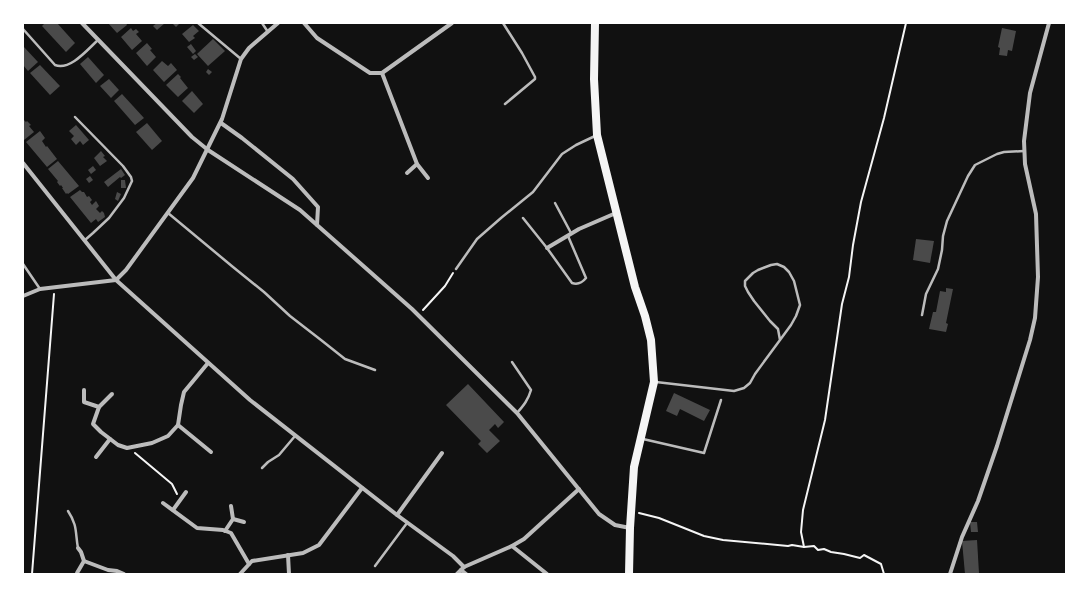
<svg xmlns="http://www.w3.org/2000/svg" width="1089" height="597" font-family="Commissioner,sans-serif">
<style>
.building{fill:#4a4a4a}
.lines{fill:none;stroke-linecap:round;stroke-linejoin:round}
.path{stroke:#f5f5f5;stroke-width:2}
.service{stroke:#bcbcbc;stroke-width:2.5}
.minor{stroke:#bcbcbc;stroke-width:4}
.primary{stroke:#f5f5f5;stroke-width:8}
</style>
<rect width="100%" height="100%" fill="#111"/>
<g class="building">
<path d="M45,23H57L75,43L66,52L42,26Z"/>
<path d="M108,23H126L127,25L117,33Z"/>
<path d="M157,23H165L157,30L153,26Z"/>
<path d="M172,23H180L176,27Z"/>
<path d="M193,25L199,31L193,36L195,38L189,42L182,34Z"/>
<path d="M131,28L133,31L136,29L139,32L136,34L142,41L132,50L121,37Z"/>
<path d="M1002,28L1016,31L1012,51L1008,50L1007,56L999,55L1000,48L998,47Z"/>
<path d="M213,39L225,51L208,66L197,54Z"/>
<path d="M147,43L152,49L150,50L156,57L147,66L136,53Z"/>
<path d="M191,44L196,51L193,54L187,47Z"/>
<path d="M23,46L38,62L28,71L23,65Z"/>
<path d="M195,54L198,57L194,60L191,57Z"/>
<path d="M88,57L104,75L96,83L80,64Z"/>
<path d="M162,61L168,66L171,63L177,70L164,82L153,70Z"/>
<path d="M40,65L60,86L50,95L30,73Z"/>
<path d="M208,69L212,72L209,75L206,72Z"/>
<path d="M178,74L181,77L180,78L188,88L178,97L166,85Z"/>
<path d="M109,79L119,90L111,98L100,86Z"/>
<path d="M192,91L203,104L194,113L182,101Z"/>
<path d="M122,94L144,118L135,125L114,101Z"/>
<path d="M23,119L26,122L27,121L31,125L29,126L34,132L24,140L23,138Z"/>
<path d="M147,123L162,141L152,150L136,132Z"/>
<path d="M76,125L89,140L83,145L80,141L76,145L71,139L74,136L69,131Z"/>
<path d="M40,131L45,138L42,141L46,147L47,146L57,159L47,167L26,142Z"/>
<path d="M101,151L105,156L103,157L107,161L100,166L94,158Z"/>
<path d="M58,161L79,186L68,194L67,193L66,194L62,188H63L61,185L60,186L57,182L58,181L48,169Z"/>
<path d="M93,166L96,170L91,174L88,170Z"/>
<path d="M121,169L125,175L121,178L120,177L108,187L104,182Z"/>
<path d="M90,176L93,180L89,183L86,179Z"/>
<path d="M121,180H125L126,188H121Z"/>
<path d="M80,190L82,192H84L87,197L89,196L92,200L90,202L92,205L96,201L99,206L96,209L100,213L102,211L104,213L105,217L98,222L96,219L91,223L70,197Z"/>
<path d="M117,192L121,194L118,201L115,199Z"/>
<path d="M916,239L934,241L930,263L913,260Z"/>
<path d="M946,288L953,289L946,323L948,324L946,332L929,329L933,312H936L940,291L946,292Z"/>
<path d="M468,384L504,422L498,428L495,424L489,430L500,441L487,453L478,444L481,441L446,405Z"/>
<path d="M674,393L710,410L704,421L680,409L677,416L666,411Z"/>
<path d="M970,522H977L978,532H971Z"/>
<path d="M977,540L979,573L965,574L962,541Z"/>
</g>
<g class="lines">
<g class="path">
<path d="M423,310L445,286L453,273"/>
<path d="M135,453L172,484L177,494"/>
<path d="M639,513L659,518L704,536L723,540L788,546L792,545L804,547L814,546L818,550L824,549L831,552L844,554L860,558L864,555L881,564L884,574"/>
<path d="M804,547L801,532L803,510L825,420L842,304L849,277L853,245L861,202L884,118L906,23"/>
<path d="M32,574L54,294"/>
</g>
<g class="service">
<path d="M198,23L241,59"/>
<path d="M262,23L268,32"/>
<path d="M503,23L522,53L535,77V79L505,104"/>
<path d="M23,29L55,65C70,71 88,49 98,40"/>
<path d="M75,117L123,166L131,177L132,181L124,198L109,218L93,233L85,240"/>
<path d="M555,203L571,233"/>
<path d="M168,213L233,267L264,292L290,316L321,340L345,359L375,370"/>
<path d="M523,218L547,248L572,283C578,285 582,283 586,278L568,236"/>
<path d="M23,264L40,289"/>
<path d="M456,269L477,239L501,218L533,192L562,154L576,145L595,136"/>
<path d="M922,315L926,294L938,269L942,250L943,236L947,221L968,176L975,165L997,154L1004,152L1024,151"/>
<path d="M512,362L531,390C528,400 524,405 517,413"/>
<path d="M656,382L734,391L744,388L750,383L755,374L780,340L791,325L796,316L800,305L794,281L789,272L784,267L777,264L771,265L758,270L753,273L745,281V286L748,292L754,301L770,321L778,329L780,340"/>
<path d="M643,439L704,453L721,400"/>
<path d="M262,468L268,462L279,455L295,436"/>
<path d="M68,511C78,526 75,533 78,548"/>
<path d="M375,566L407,523"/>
</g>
<g class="minor">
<path d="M82,23L192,137L208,150L300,210L412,309L517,413L599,514L615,525L630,528"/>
<path d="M304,23L317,38L370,73H382L452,23"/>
<path d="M382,73L417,164L428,178"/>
<path d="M221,123L242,138L293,179L318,207L317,225"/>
<path d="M23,163L116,280L250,400L397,515L453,556L464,567"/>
<path d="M407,173L417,164"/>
<path d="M547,248L579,229L616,213"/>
<path d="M116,280L126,270L193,178L222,119L241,59L249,48L278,23"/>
<path d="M23,296L40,289L116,280"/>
<path d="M84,390V402L99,407L93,424L101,432L118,445L127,448L152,443L168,436L178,425L181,405L184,392L208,363"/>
<path d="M99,407L112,394"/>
<path d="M178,425L211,452"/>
<path d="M96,457L110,439"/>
<path d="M163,503L197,528L223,530L231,533L249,564"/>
<path d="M173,510L186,492"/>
<path d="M397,515L442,453"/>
<path d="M233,519L244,522"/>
<path d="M225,531L233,519L231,506"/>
<path d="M512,546L547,574"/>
<path d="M78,548L81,552L84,561L108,570L117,571L124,574"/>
<path d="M288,555L289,574"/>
<path d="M461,570L466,574"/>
<path d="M77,573L84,561"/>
<path d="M240,574L252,561L303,553L319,545L362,488"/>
<path d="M457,574L464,567L512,546L524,539L579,489"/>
<path d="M950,574L962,537L978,501L997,446L1030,340L1035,318L1038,277L1036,214L1025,164L1024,141L1030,93L1049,23"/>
</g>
<path class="primary" d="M595,23L594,79L597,135L635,287L645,316L651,340L654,382L634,467L630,528L629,574"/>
</g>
<rect width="1089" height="597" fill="none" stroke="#ffffff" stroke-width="48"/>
</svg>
